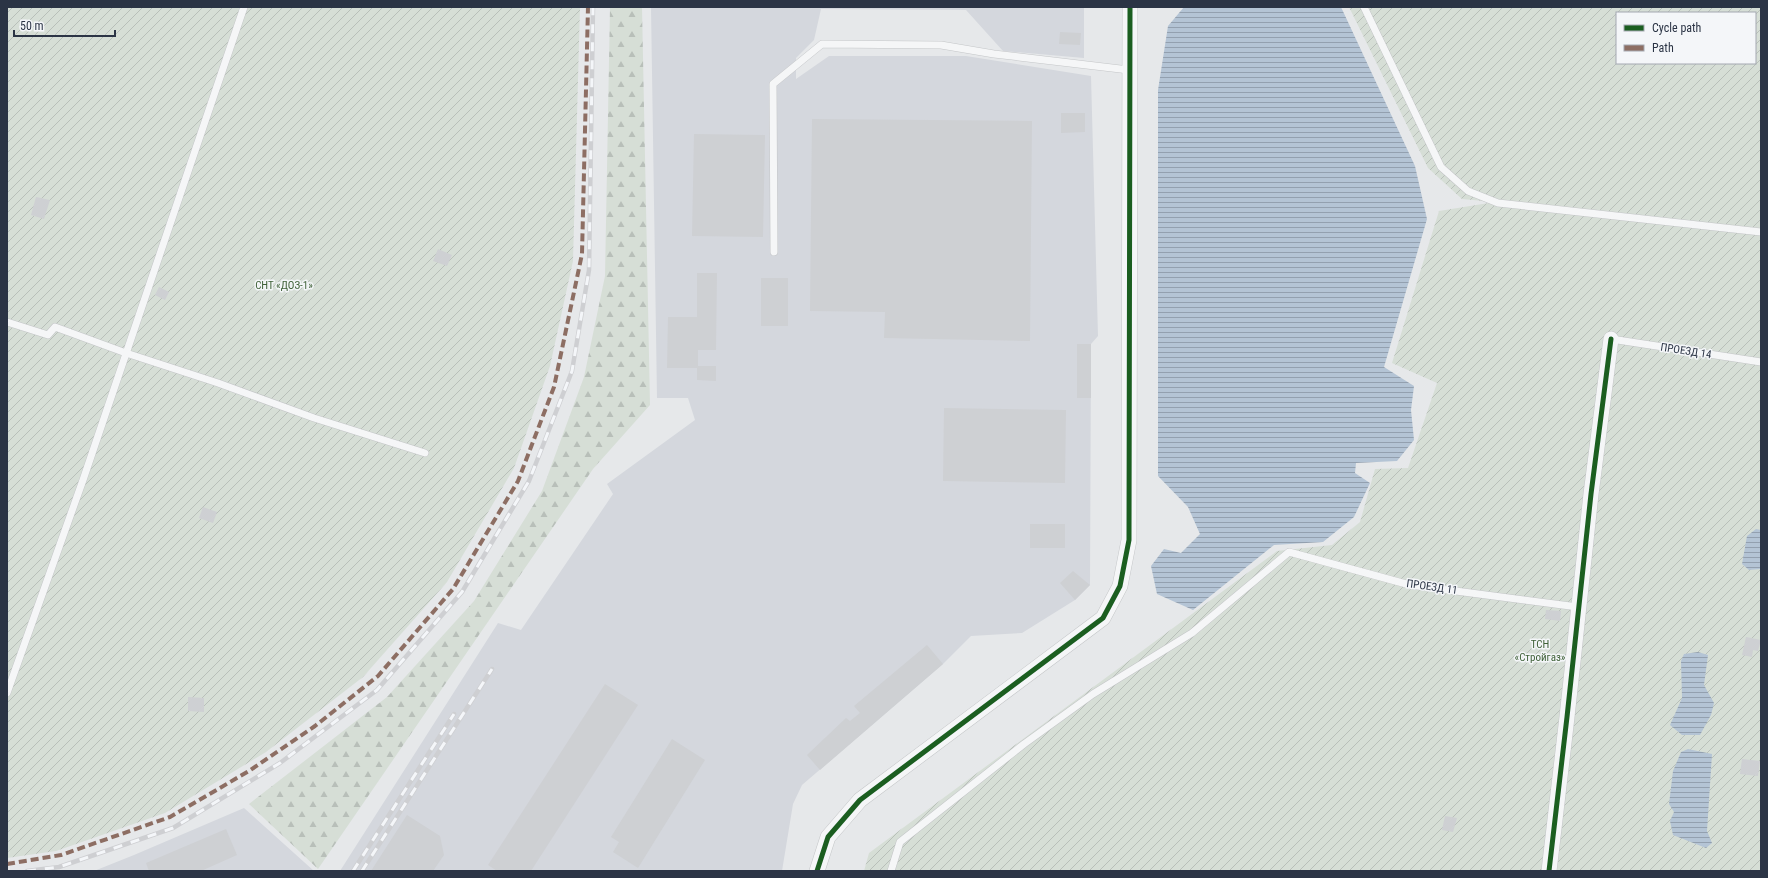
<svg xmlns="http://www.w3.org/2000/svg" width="1768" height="878" font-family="'Roboto Condensed',sans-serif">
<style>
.built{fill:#d4d7dd}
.forest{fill:url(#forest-firs)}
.garden{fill:url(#garden-furrows);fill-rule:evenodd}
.water{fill:url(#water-rules)}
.building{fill:#ced0d3}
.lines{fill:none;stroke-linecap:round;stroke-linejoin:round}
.lane-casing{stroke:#c4c6c8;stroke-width:8}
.street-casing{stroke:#c4c6c8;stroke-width:16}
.lane{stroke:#f5f6f7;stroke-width:7}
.street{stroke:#f5f6f7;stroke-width:15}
.rail-casing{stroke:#cecfd2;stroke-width:4.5}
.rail{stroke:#f4f6f9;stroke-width:3;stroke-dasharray:9;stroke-linecap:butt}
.quiet{stroke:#8d6e63;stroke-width:4;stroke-dasharray:8 4;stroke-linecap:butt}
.cycleway-casing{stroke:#f4f6f9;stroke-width:8}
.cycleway{stroke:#1b5e20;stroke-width:5}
.labels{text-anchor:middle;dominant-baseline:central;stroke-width:3;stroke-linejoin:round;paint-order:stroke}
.park-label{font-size:11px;fill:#3f6138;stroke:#f4f6f9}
.street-label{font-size:11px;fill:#2b3445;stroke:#f4f6f9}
</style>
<defs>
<pattern id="forest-firs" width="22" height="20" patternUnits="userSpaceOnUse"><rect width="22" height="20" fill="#d6ded6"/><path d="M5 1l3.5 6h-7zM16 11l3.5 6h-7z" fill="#b8bfb9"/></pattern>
<pattern id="garden-furrows" width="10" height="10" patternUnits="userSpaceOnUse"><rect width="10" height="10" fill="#d6ded6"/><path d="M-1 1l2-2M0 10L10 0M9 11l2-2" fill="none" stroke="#b8bfb9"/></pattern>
<pattern id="water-rules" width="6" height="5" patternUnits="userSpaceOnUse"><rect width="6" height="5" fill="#b4c4d5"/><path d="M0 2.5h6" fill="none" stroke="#93a0af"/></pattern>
</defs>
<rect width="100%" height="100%" fill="#e6e8ea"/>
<g class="built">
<path d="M651,7H1084V58L1003,51L966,10L821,9L814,40L796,58V79L829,56H966L1091,76L1098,336L1091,344L1090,585L1075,600L1022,633L971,636L943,664L802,785L793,804L782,871H340L498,623L521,630L613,494L607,484L695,420L688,398H657Z"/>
<path d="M244,808L314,871H94L134,855Z"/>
</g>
<path class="forest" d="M610,7H642L650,405L593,469L318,869L249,804L387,697L474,601L542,491L584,377L605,276Z"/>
<g class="garden">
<path d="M7,7H580L573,261L550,366L514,468L447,582L363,677L266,752L165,813L56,851L7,858Z"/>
<path d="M1349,7H1761V871H864L869,853L1277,551L1332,545L1360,522L1375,469L1408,468L1437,383L1392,363L1439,211L1495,202L1462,199L1428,168ZM1617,13H1755V63H1617Z"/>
</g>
<g class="water">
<path d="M1184,7H1341L1415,166L1427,219L1384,367L1414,386L1411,410L1414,440L1397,461L1356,463L1355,473L1370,483L1354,517L1323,542L1274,545L1193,610L1157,594L1151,566L1164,549L1181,553L1200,534L1188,507L1158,476V90L1168,26Z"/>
<path d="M1756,529L1761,530V569L1749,570L1742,564L1747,536Z"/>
<path d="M1698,652L1708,655L1704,685L1714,703L1711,715L1700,735H1682L1670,725L1682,698L1681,661L1684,654Z"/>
<path d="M1688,749L1712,754L1707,831L1712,843L1706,848L1673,835L1670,821L1674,812L1669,804L1673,771L1681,752Z"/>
</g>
<g class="building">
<path d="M1060,32L1081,33L1080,45L1059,44Z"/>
<path d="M1061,113H1085V132L1061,133Z"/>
<path d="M812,119L1032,121L1030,341L884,338L885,312L810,311Z"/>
<path d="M694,134L765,135L763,237L692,236Z"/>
<path d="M36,197L50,200L44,219L31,215Z"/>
<path d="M438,249L452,255L447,266L433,261Z"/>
<path d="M697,273H717L716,350H698V366H716V381L697,380V368H667L668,317H697Z"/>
<rect x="761" y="278" width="27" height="48"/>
<path d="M159,287L169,292L165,300L155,295Z"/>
<rect x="1077" y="344" width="14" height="54"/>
<path d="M944,408L1066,410L1065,483L943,481Z"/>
<path d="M203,507L217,512L213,523L199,518Z"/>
<rect x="1030" y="524" width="35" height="24"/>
<path d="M1073,571L1090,585L1075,600L1060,583Z"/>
<path d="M1546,610L1561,611L1560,621L1545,619Z"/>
<path d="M1746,637L1761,640L1758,651L1753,650L1752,657L1742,655Z"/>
<path d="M927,645L943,664L820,770L807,755L846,718L850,721L860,713L854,706Z"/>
<path d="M605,684L638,705L531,871H497L488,865Z"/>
<path d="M188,697L204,698V712L188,711Z"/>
<path d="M672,739L705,760L638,868L613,852L619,842L611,837Z"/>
<path d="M1742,759L1760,761L1758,776L1740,774Z"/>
<path d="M407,815L440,836L444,855L433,871H371Z"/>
<path d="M1445,816L1457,818L1453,832L1442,830Z"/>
<path d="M226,829L237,855L201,871H149L146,863Z"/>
</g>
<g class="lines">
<g class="lane-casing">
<g id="lane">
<path d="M1364,7L1441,167L1468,191L1498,203L1761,232"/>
<path d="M774,252L773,84L822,44L941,45L994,54L1129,70"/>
<path d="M7,322L48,335L55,327L126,353L218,383L314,418L425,453"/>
<path d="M1611,339L1761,362"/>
<path d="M7,693L83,480L244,7"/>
<path d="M891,871L900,842L1024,744L1093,694L1192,633L1289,552L1410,585L1578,607"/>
</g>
</g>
<g class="street-casing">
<g id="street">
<path d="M817,871L828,837L860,800L1103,618L1120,586L1129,540L1130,7"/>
<path d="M1549,871L1567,717L1591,494L1611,339"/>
</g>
</g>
<use href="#lane" class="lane"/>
<use href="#street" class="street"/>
<g class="rail-casing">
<g id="rail">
<path d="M27,871L59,867L173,828L280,763L377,690L462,592L529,481L572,371L589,270L593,7"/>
<path d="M353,871L454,714"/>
<path d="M362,871L492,669"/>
</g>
</g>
<use href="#rail" class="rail"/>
<path class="quiet" d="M7,864L61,855L170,817L249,771L315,726L378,676L453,589L518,481L554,387L582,254L588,7"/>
<g class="cycleway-casing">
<g id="cycleway">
<path d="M817,871L828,837L860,800L1103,618L1120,586L1129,540L1130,7"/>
<path d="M1549,871L1567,717L1591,494L1611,339"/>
</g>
</g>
<use href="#cycleway" class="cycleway"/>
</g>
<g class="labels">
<g class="park-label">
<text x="284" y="285">СНТ «ДОЗ-1»</text>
<text x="1540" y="644">ТСН<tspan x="1540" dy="13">«Стройгаз»</tspan></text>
</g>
<g class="street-label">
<text transform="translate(1686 351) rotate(9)">ПРОЕЗД 14</text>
<text transform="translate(1432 587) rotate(8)">ПРОЕЗД 11</text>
</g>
</g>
<rect width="1768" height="878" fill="none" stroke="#2b3445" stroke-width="16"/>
<rect x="1616" y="12" width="140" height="52" fill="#f4f6f9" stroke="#a4a8b1"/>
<rect x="1624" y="25" width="20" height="6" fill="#1b5e20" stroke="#a4a8b1"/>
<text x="1652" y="32" font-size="12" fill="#2b3445">Cycle path</text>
<rect x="1624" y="45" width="20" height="6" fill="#8d6e63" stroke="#a4a8b1"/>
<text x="1652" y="52" font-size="12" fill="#2b3445">Path</text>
<path d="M14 30v6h101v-6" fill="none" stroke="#2b3445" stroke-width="2"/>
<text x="20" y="30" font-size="12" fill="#2b3445" stroke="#f4f6f9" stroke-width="3" paint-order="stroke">50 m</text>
</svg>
